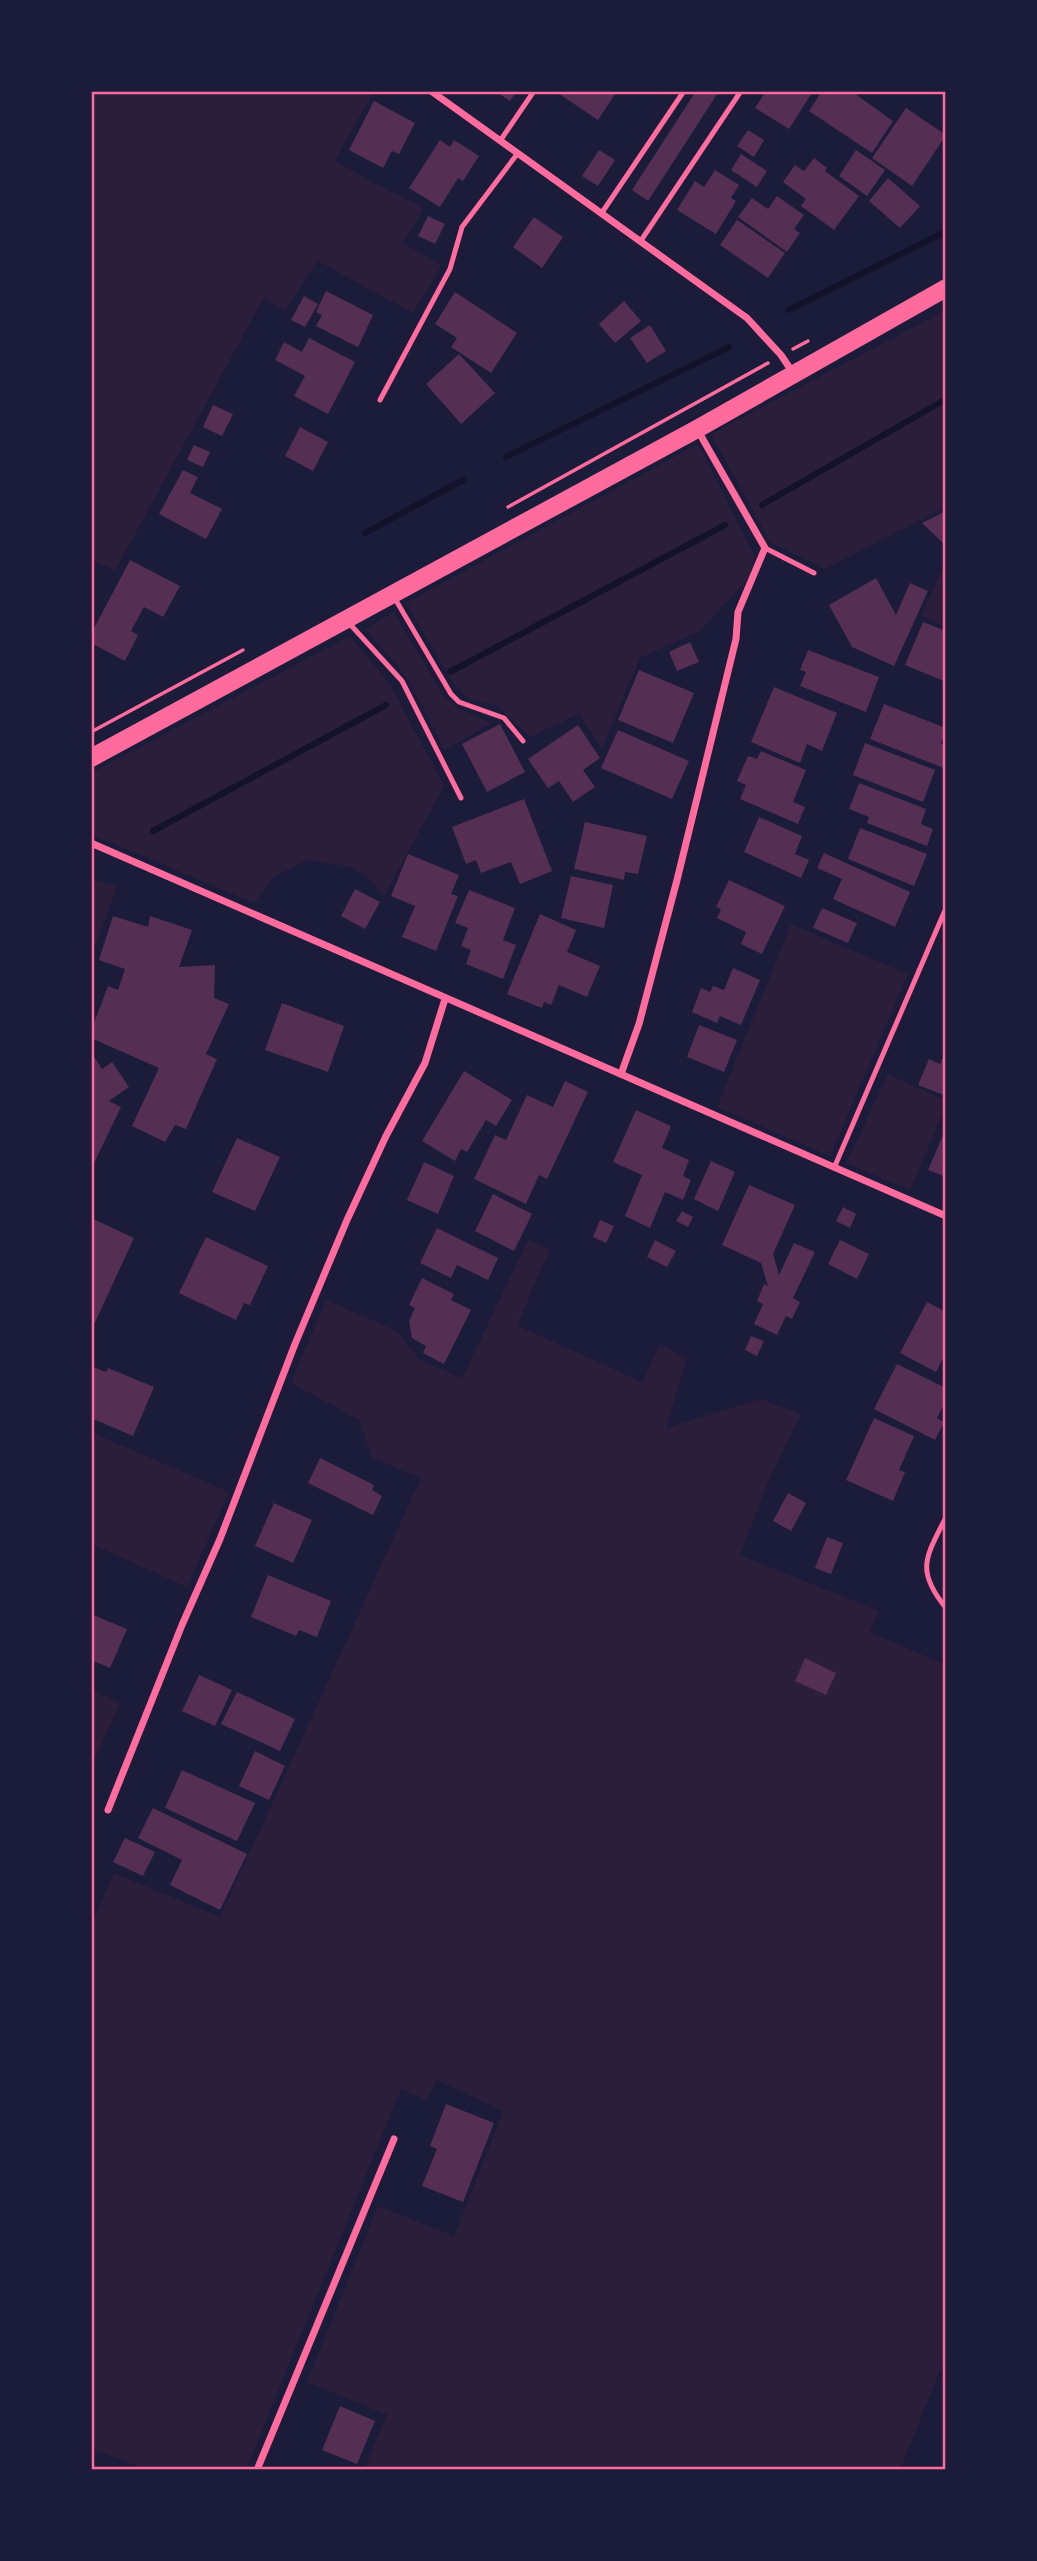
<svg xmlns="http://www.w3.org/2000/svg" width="1037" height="2561" font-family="Commissioner,sans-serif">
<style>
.green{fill:#2a1e3b}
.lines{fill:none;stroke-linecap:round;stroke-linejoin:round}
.stream{stroke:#12122b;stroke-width:6}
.building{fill:#542f53}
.path{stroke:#ff6b9d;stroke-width:3.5}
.service{stroke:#ff6b9d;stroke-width:5}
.minor{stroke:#ff6b9d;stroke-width:7}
.primary{stroke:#ff6b9d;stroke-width:18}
.neatline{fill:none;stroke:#ff6b9d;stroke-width:2.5}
</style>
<rect width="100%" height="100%" fill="#1b1b3a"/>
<g class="green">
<path d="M91,91H374L335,160L368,180L424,208L403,243L442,265L413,313L317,261L285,311L263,299L115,571L91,559Z"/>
<path d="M946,310V507L825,569L770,542L711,434Z"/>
<path d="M698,444L755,557L749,578L700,631L640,658L602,749L579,714L530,737L497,706L469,699L453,683L406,603Z"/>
<path d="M946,561V628L921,616Z"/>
<path d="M394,612L443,695L456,707L491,723L445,750L408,679L366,629Z"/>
<path d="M350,636L390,684L444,786L384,896L365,875L347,866L307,860L274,877L254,903L91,834V773Z"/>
<path d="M91,879L117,887L96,945L91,944Z"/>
<path d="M791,924L908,974L830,1156L717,1107Z"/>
<path d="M888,1074L946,1101V1106L910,1190L846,1163Z"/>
<path d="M528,1240L550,1249L517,1325L642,1382L660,1344L687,1358L666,1428L761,1399L801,1414L771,1475L740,1555L879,1611L870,1632L946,1665V2356L900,2470H364L387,2415L307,2382L378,2206L454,2236L503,2111L437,2080L426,2100L401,2089L246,2470H146L91,2448V1920L93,1921L114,1873L220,1917L421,1478L372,1458L359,1420L291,1383L326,1300L399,1332L419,1359L462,1378Z"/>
<path d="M91,1432L229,1492L187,1587L91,1544Z"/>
<path d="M91,1689L120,1703L91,1768Z"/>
</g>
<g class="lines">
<g class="stream">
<path d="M789,310L945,232"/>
<path d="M506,457L729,347"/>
<path d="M762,505L946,399"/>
<path d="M365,533L463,480"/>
<path d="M450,672L725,525"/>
<path d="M153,831L386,705"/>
</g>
</g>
<g class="building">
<path d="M495,91H517L510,101Z"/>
<path d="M555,91H617L598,120Z"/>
<path d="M696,91H719L648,201L632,190Z"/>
<path d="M766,91H813L789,129L755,108Z"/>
<path d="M822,91H851L893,121L872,153L809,111Z"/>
<path d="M374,101L415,123L399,154L392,151L383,168L349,150Z"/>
<path d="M906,108L946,135L912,186L872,158Z"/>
<path d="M748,130L764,140L754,157L737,146Z"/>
<path d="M440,140L450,147L454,140L479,156L463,181L458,178L440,207L409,188Z"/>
<path d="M599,150L615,160L598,186L582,176Z"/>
<path d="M856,150L885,170L867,196L839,176Z"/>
<path d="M741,154L767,171L757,187L731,170Z"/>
<path d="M814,158L827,168L825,171L859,196L834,230L801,206L806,199L783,182L795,165L804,171Z"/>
<path d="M715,170L739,185L731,198L736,201L716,234L677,210L695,181L704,187Z"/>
<path d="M888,178L920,206L900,228L869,201Z"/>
<path d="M777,196L804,215L794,229L800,233L787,252L738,217L752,198L768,209Z"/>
<path d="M428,216L445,224L435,244L418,236Z"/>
<path d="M534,217L563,237L542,268L513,247Z"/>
<path d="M737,220L785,253L768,278L720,245Z"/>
<path d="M326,291L373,315L358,347L316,326L322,315L316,312Z"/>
<path d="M455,292L517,333L491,373L451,347L457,338L435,324Z"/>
<path d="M304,296L318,304L305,327L291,320Z"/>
<path d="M624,301L641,321L615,343L599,324Z"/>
<path d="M650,325L666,351L647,363L630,338Z"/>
<path d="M309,338L355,362L328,414L294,396L305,376L275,360L284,342L302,352Z"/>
<path d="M459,354L495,393L461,424L426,384Z"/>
<path d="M213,405L233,414L222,436L203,427Z"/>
<path d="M300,427L328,442L313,471L285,456Z"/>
<path d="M194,445L210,452L203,467L187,460Z"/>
<path d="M183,470L198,477L190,493L222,509L206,539L159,514Z"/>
<path d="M946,511V546L922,523Z"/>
<path d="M130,560L180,586L163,617L144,607L131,631L138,635L125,661L91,643V634Z"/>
<path d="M876,578L896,615L910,583L928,591L894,666L852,647L829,605Z"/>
<path d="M923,622L946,631V682L905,665Z"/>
<path d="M690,642L699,662L677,671L669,652Z"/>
<path d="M808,650L879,677L866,712L800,686L806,672L800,670Z"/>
<path d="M639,670L694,693L673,743L618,720Z"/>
<path d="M774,687L837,713L822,751L807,744L800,763L751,742Z"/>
<path d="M884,704L946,728L941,744L946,746V769L870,739Z"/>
<path d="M500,724L525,772L487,792L462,744Z"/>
<path d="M578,725L600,758L583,770L595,787L573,802L559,781L548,788L528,759Z"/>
<path d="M618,730L689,761L672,799L601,768Z"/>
<path d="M865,743L935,770L923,802L853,775Z"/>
<path d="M761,751L806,770L793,802L805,807L798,824L740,799L746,785L737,781L748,756L757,759Z"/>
<path d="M859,783L926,809L921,824L933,829L927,846L867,823L869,817L849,809Z"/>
<path d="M524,799L552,871L520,884L511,862L481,873L476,860L466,864L452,827Z"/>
<path d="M759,817L802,836L795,854L809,860L801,878L744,852Z"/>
<path d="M585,822L647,836L638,874L625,872L624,880L574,869Z"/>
<path d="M860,828L927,854L914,886L848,859Z"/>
<path d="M824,853L910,892L895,927L833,899L842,879L817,868Z"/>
<path d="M408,854L459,875L451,894L458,896L436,951L402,937L415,906L391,896Z"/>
<path d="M571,876L613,885L604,928L561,918Z"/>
<path d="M729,880L785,906L762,954L741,944L746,932L717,918L721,909L716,907Z"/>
<path d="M355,889L380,902L365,929L341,916Z"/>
<path d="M469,890L515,908L503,940L516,945L503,979L466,964L471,950L461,946L468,928L455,923Z"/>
<path d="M822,908L857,923L848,943L813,928Z"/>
<path d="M540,914L576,930L567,952L600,966L587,997L559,985L551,1005L544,1002L542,1008L507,994Z"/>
<path d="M113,916L148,927L150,916L192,930L179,967L215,965L214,998L229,1004L206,1054L217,1059L186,1129L175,1125L165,1142L132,1126L159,1068L91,1038V1031L108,986L118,990L125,969L99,960Z"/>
<path d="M733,968L760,980L741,1025L720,1016L717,1023L692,1012L701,988L710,992L713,986L724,990Z"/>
<path d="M282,1003L344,1026L328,1072L265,1050Z"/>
<path d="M699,1025L737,1040L724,1072L687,1057Z"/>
<path d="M946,1050V1096L918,1085L929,1059L940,1064Z"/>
<path d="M91,1052L102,1069L112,1062L129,1087L109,1101L121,1107L94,1163L91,1162Z"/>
<path d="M464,1071L512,1100L496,1126L486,1120L467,1152L461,1149L455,1161L422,1141Z"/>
<path d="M565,1081L588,1092L547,1179L539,1175L526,1204L474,1179L495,1135L506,1140L527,1095L553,1107Z"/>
<path d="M636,1110L671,1126L662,1148L689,1160L683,1176L691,1180L683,1200L665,1192L650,1228L625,1216L642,1175L613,1162Z"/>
<path d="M946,1128V1177L928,1170Z"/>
<path d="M237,1138L280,1157L255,1211L212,1192Z"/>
<path d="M711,1161L735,1172L718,1211L694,1199Z"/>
<path d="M424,1162L454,1176L438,1214L407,1200Z"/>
<path d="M749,1185L795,1205L773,1254L779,1275L794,1243L815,1252L793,1298L800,1302L792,1319L786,1316L777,1335L754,1324L763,1304L757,1301L764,1284L768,1286L761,1263L722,1245Z"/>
<path d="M493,1194L532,1214L514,1251L475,1231Z"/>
<path d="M843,1207L856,1214L850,1228L836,1221Z"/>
<path d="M682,1211L693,1217L688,1227L676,1221Z"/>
<path d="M91,1218L134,1238L91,1331Z"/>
<path d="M600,1220L614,1226L606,1243L593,1237Z"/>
<path d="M437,1228L498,1258L488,1280L457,1265L451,1278L420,1263Z"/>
<path d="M206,1237L268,1266L250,1305L244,1303L236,1320L179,1293Z"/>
<path d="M655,1240L676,1251L667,1267L647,1257Z"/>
<path d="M840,1240L869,1254L857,1279L828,1264Z"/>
<path d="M422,1278L454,1294L451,1300L471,1310L444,1364L423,1353L426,1346L412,1338L409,1321L415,1308L409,1305Z"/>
<path d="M927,1302L946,1312V1353L936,1372L900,1353Z"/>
<path d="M751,1336L764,1341L757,1356L745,1350Z"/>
<path d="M897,1364L946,1388V1400L937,1418L944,1422L935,1440L874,1409Z"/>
<path d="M91,1366L106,1372L108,1368L154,1387L133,1436L91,1418Z"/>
<path d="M874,1418L914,1436L899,1470L905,1472L893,1501L846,1480Z"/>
<path d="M320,1458L374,1485L372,1490L382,1496L373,1515L308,1483Z"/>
<path d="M788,1493L806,1503L791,1531L773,1521Z"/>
<path d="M274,1503L312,1520L293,1563L255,1546Z"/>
<path d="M827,1537L843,1543L831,1574L815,1568Z"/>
<path d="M268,1575L331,1601L317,1637L299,1630L296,1636L251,1617Z"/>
<path d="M91,1614L127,1629L110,1668L91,1660Z"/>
<path d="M805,1658L836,1673L826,1695L795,1681Z"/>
<path d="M199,1675L232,1690L215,1726L182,1711Z"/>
<path d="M237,1692L295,1719L280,1751L221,1724Z"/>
<path d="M255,1751L285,1766L269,1800L239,1786Z"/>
<path d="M182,1770L255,1803L237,1841L165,1808Z"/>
<path d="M153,1808L247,1854L220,1910L170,1885L182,1860L138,1838Z"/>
<path d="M125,1838L155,1852L143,1876L113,1862Z"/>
<path d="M446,2104L494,2123L463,2202L422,2186L437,2149L430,2146Z"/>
<path d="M340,2406L375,2421L357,2464L322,2450Z"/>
</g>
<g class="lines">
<g class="path">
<path d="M793,349L808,341"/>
<path d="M508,507L768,363"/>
<path d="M91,732L243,650"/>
</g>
<g class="service">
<path d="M500,141L534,91"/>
<path d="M601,214L684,91"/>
<path d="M640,242L741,91"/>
<path d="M380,400L450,269L462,227L518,153"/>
<path d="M765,548L814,573"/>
<path d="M394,597L451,694L459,702L504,718L523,741"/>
<path d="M348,622L402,681L461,798"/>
<path d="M834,1168L946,908"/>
<path d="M946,1517C926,1557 915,1570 946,1608"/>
</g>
<g class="minor">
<path d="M431,91L747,318L781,355L793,373"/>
<path d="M91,843L946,1216"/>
<path d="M621,1074L639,1024L677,880L736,639L738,612L765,548L697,429"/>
<path d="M108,1810L182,1625L220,1539L295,1344L347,1220L386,1136L425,1063L445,999"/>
<path d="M257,2470L394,2139"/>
</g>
<path class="primary" d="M91,758L697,429L946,288"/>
</g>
<rect width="1037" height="2561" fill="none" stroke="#1b1b3a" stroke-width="186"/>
<rect x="93" y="93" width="851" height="2375" class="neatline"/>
</svg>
